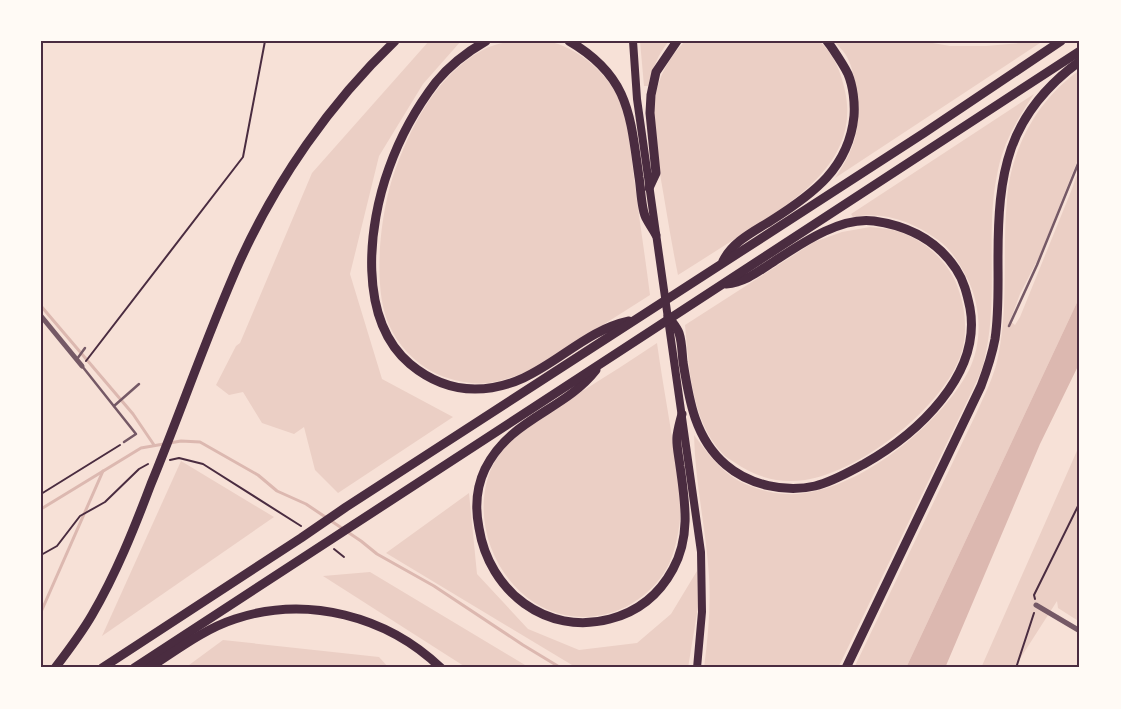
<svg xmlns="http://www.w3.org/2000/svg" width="1121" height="709" font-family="Overpass,sans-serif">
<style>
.green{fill:#ebcfc5}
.water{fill:#dcb8b0}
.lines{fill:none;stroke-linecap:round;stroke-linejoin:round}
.stream{stroke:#dcb8b0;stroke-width:3}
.path{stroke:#4a2c40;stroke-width:2}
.service{stroke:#755966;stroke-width:2.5}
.minor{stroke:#755966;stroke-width:5}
.primary{stroke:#4a2c40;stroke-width:8}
.motorway{stroke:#4a2c40;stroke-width:9}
.neatline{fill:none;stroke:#4a2c40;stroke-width:2}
</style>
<rect width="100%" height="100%" fill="#f7e1d7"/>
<g class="green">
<path d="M429,41H461L423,84L379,156L350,274L382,379L453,417L338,493L315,470L304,427L294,434L262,423L243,392L229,395L216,385L236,346L240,343L312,173Z"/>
<path d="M547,41C579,47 611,76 622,106C629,129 631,154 634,178C639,217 645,256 650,295L532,370C518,375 503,381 488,383C469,385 449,380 433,372C414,362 398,345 389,325C371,286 381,205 397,165C413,122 439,74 481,51C503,39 523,41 547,41Z"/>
<path d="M640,41H669C658,54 652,70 648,86H644Z"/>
<path d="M685,41H819C834,54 841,72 845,91C860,159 798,199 749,230C725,245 702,260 678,275C671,241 666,208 660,174C656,149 651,122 655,98C659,75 669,58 685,41Z"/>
<path d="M834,41H921L950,46H986L1043,41L835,178C855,149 861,129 857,94C855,82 853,68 847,57C844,51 838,46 834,41Z"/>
<path d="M1080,70V154L1040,255L1020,294L1010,321L1015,325L1020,317L1072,189L1080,166V296L906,668H854L976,414C984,396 994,377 998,357C1008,310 1003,261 1006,213C1007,203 1007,192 1009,183C1017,138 1042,96 1080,70Z"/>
<path d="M1034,94C1018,118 1004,141 998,170C984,232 1000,298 984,361C982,371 977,380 973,389L838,668H704C708,637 711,607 709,576C706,529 695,482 694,435C707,452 719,470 739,481C752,488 770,493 786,494C851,498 941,425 969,370C983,342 981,305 967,278C960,264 951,249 938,240C913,222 884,211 853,217L851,214Z"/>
<path d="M870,227C880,228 890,229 900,232C926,241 951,264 959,291C965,308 967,329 963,347C950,403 861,472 805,480C779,484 755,477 734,462C730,459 725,457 722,453C691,420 689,366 685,325L814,242L842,232Z"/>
<path d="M657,343C663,387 672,430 677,474C679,491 682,510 679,527C677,540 674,554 668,566C642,614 581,632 535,603C491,575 471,514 492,467C507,434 552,411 581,392C606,376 632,360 657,343Z"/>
<path d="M1080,444V622L1058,608L1057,601L1014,668H981Z"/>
<path d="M181,461L274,517L102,636Z"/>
<path d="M469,493L477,574L528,629L579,650L637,643L671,614L697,571L698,607L688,668H577L386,553Z"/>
<path d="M370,572L530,668H467L323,576Z"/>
<path d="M223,640L379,657L389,668H185Z"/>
</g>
<path class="water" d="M1080,296V362L1040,444L945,668H906Z"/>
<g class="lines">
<g class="stream">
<path d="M41,306L133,414L154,445"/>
<path d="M41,509L141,448L181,441L200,442L258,475L277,491L306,504L361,541L377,554L434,586L523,645L561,668"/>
<path d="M41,612L103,471"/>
</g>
<g class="path">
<path d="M86,361L243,157L265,41"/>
<path d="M170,460L179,458L203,464L301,526"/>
<path d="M41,494L120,445"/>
<path d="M334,549L344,557"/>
<path d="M41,555L57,546L80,516L105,502L139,469L148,464"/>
<path d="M1035,599L1034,595L1080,502"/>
<path d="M1016,668L1034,613"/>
</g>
<g class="service">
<path d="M1009,326L1037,265L1080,159"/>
<path d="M77,359L85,348"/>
<path d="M82,366L136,434L124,442"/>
<path d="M114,406L139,384"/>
</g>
<g class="minor">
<path d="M41,316L82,366"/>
<path d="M1036,605L1080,631"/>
</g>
<path class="primary" d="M633,41L637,99L701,552L702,612L697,668"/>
<g class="motorway">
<path d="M486,41C467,52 450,65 436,82C416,108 400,137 389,168C368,225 357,319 410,364C428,379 451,389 475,389C540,389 573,333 629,321"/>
<path d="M569,41C629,76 630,114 639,177C641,188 641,209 646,218C649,224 653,229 656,235"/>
<path d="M649,188L656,173L650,113L651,95L656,72L677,41"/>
<path d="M723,261C733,241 755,231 772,220C813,194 849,168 854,116C855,103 853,86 848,74C843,64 836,54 830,45L827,41"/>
<path d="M668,316C671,321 677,327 679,333C682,342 682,353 683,362C689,400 695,439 726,465C749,485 786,493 815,486C832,482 849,472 864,464C917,434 982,375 970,308C967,294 964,281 956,269C937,240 909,226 874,221C839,216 798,246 770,264C755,274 744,282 726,284"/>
<path d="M596,370C564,411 510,418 485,469C476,488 475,508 479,528C489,591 546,636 610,619C637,612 659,595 673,569C691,536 685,502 680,466C679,457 676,445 677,436C678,429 680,421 682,414"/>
<path d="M55,668C68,651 81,634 92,615C116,574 134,529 151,484C181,411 207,335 239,263C276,181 330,103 395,41"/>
<path d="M102,668L301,538L346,507L924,133L1061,41"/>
<path d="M134,668L1080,51"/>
<path d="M149,668C177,650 204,629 235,619C307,595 387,616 441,668"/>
<path d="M846,668L981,386C987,370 992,355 995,339C999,313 998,285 998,259C998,174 1006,115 1080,61"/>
</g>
</g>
<rect width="1121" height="709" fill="none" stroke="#fffaf5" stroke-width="85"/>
<rect x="42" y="42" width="1036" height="624" class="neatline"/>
</svg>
